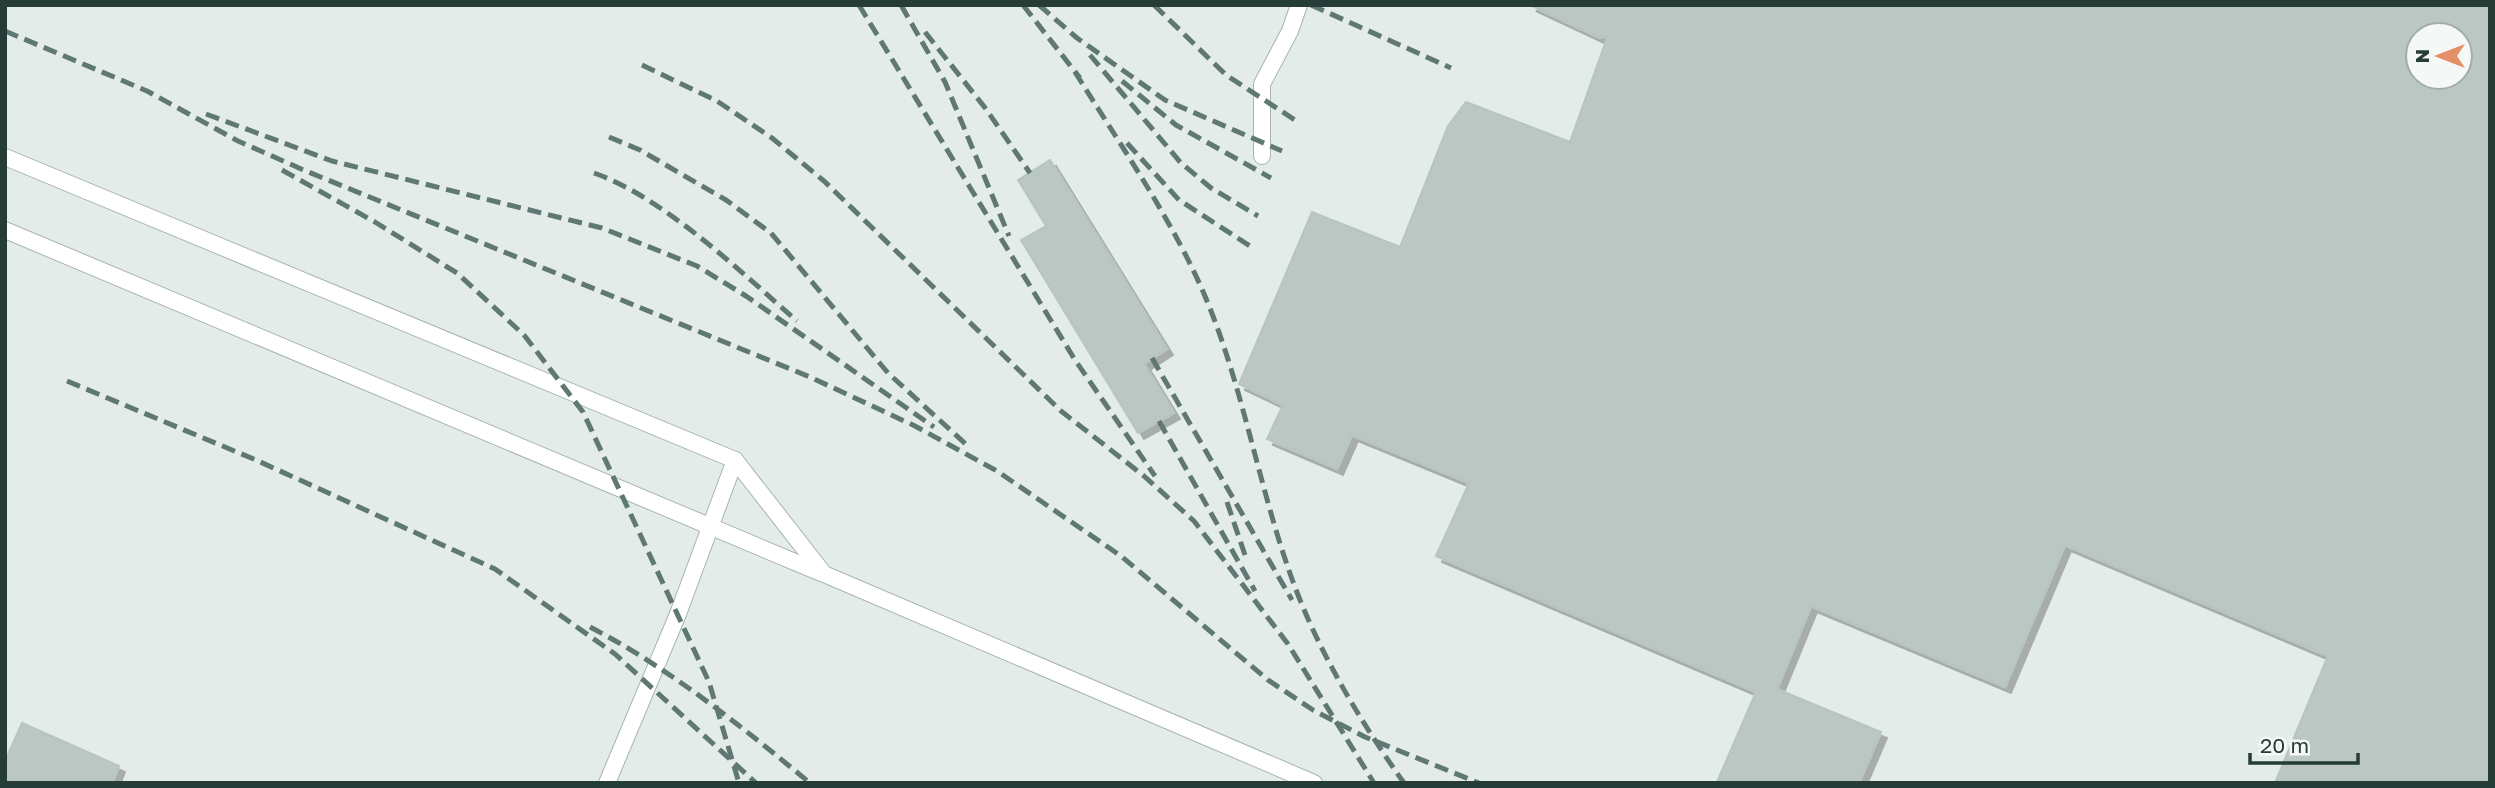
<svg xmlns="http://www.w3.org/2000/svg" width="2495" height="788" font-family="'Golos Text',sans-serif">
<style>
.building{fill:#bac7c2;stroke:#b7c5c0;stroke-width:2;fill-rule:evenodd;filter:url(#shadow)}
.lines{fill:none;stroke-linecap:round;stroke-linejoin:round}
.lane-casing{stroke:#a7b4b0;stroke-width:18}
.lane{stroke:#fff;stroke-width:16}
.rail{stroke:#607873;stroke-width:5;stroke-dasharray:14 7;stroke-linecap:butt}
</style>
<defs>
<filter id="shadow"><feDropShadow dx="6" dy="6" stdDeviation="0" flood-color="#0004"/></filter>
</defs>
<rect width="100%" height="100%" fill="#e4ece9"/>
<g class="building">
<path d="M1530,5H2490V783H2275L2328,656L2065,545L2005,687L1811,606L1777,689L1881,732L1859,783H1720L1717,782L1756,692L1436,556L1469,483L1352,435L1337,469L1267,439L1283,405L1239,384L1312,212L1400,247L1448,126L1466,102L1570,142L1608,35L1600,38ZM2418,35H2460V77H2418Z"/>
<path d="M1050,160L1167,349L1144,364L1174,413L1138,433L1021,240L1046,226L1018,180Z"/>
<path d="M22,723L119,766L112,783H5V761Z"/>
</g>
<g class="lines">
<g class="lane-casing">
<g id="lane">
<path d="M1262,156V84L1290,31L1299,5"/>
<path d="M5,157L735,460L824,574L1314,783"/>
<path d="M5,230L821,573"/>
<path d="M607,783L678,614L735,460"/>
</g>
</g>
<use href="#lane" class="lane"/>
<g class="rail">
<path d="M859,5L1075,360L1155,476"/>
<path d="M901,5L945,82L1009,236"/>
<path d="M1023,5L1080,78"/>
<path d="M1039,5L1077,38L1165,100L1282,151"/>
<path d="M1154,5L1226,75L1295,120"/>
<path d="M1311,5L1451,68"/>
<path d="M5,31L147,91L238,141L306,171L810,377L915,426L997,471L1121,556L1268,680L1313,710L1365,737L1479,783"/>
<path d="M925,32L986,109L1030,173"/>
<path d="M1090,55L1181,163L1211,188L1258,216"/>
<path d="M642,65L717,101L772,138L824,181L1061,411L1144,476L1194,521L1288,644L1374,783"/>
<path d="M1075,72C1119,143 1176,225 1207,301C1244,391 1259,488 1292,579C1318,651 1360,721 1404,783"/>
<path d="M1122,81L1176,125L1271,178"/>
<path d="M206,114L332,161L602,228L697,266L746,296L934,427"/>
<path d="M609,137L640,150L726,200L771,233L888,373L970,448"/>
<path d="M1127,143L1179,200L1250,246"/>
<path d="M282,170L375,222L457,273L524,335L583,412L709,682L739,783"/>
<path d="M594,173C663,197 741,272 797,321"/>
<path d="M1152,358L1292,600"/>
<path d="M67,381L256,460L495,569L615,654L756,783"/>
<path d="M1159,421L1255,591"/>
<path d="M1227,502L1246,558"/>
<path d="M590,627C669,668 741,726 810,783"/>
</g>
</g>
<rect width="2495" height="788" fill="none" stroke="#253c37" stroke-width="14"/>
<g transform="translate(2439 56) rotate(270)"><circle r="33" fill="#f4f9f7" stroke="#a1adaa" stroke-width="2"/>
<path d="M0-5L12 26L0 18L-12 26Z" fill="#e58f69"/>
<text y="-10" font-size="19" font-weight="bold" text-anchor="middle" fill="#253c37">N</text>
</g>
<path d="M2250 753v10h108v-10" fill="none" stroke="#253c37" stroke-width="3.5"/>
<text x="2260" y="753" font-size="21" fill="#253c37" stroke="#f4f9f7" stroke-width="5" paint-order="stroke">20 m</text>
</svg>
